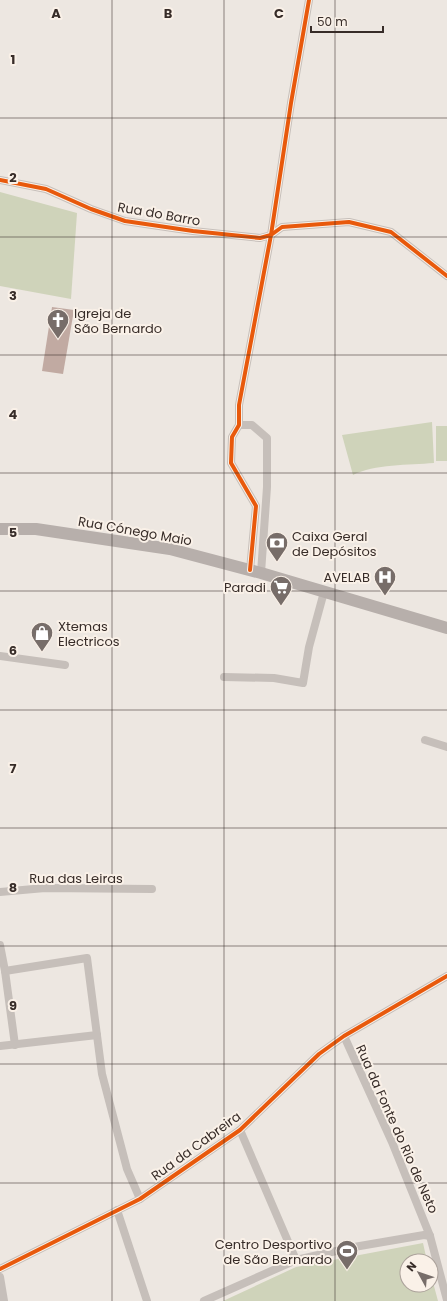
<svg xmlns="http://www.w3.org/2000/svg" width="447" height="1301" font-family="Poppins,sans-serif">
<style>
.green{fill:#cfd3ba}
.building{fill:#c1aaa2}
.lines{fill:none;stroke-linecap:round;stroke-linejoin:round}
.street{stroke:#c6bfba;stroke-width:8}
.secondary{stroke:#b7afab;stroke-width:12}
.cycleway-casing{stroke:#faf1e8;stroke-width:6}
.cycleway{stroke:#e8590c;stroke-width:4}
.grid{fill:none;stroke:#372c28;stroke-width:1;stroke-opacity:0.55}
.labels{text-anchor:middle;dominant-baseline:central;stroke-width:4;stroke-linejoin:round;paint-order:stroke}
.street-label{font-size:13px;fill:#372c28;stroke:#faf1e8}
.poi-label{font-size:13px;fill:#372c28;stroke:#faf1e8;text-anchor:start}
.grid-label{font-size:13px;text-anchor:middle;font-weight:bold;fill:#372c28;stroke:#faf1e8;stroke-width:4;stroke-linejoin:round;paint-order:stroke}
</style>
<rect width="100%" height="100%" fill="#ede7e1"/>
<g class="green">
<path d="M0,192L77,213L71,299L0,286Z"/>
<path d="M432,422L434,463C409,465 374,464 353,475L342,435Z"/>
<rect x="436" y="426" width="11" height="35"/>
<path d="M423,1243L427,1261H407V1285H431V1275L438,1301H223L296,1267Z"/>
</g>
<path class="building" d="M52,307L74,310L63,374L42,371Z"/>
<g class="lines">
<g class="street">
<path d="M0,180L46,189L91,209L125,221L193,231L260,238L271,235L282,227L349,222L391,232L447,276"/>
<path d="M239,425H252L267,438V487L261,573"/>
<path d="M250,570L256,506L231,463L232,437L239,425V405L271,235L291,103L309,0"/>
<path d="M0,656L65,665"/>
<path d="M224,677L274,678L303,683L309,647L324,592"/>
<path d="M425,740L447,747"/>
<path d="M0,892L45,888L152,889"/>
<path d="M0,945L5,971L15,1045"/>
<path d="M5,971L87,958L102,1074L127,1169L140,1199"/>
<path d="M344,1036L392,1142L430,1236L447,1300"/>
<path d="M0,1046L97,1035"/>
<path d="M240,1130L296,1260"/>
<path d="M117,1210L147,1301"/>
<path d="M0,1269L140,1199L240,1130L319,1054L344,1036L447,976"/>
<path d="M0,1277L4,1301"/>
<path d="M204,1301L296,1260L354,1247L424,1235L430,1236"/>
</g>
<path class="secondary" d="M0,529H36L170,549L261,573L447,628"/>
<g class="cycleway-casing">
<g id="cycleway">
<path d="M0,180L46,189L91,209L125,221L193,231L260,238L271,235L282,227L349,222L391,232L447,276"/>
<path d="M250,570L256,506L231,463L232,437L239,425V405L271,235L291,103L309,0"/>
<path d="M0,1269L140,1199L240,1130L319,1054L344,1036L447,976"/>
</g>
</g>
<use href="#cycleway" class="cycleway"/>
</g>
<path class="grid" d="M112,0V1301M224,0V1301M335,0V1301M0,118H447M0,237H447M0,355H447M0,473H447M0,591H447M0,710H447M0,828H447M0,946H447M0,1064H447M0,1183H447"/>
<defs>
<g id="church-pin" transform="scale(1.15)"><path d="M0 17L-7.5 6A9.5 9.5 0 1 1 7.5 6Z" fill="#776d69" stroke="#faf1e8"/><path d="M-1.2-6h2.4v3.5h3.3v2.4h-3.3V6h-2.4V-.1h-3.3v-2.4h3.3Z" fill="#fff"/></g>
<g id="bank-pin" transform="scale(1.15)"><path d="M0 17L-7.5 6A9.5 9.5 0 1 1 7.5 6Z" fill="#776d69" stroke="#faf1e8"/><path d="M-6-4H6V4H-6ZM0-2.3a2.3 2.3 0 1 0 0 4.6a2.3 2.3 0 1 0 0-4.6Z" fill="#fff"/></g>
<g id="hospital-pin" transform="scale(1.15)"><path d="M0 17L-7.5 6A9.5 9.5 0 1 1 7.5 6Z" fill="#776d69" stroke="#faf1e8"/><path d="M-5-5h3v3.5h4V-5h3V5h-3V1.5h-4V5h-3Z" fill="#fff"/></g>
<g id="supermarket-pin" transform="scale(1.15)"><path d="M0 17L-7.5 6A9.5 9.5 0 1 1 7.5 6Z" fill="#776d69" stroke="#faf1e8"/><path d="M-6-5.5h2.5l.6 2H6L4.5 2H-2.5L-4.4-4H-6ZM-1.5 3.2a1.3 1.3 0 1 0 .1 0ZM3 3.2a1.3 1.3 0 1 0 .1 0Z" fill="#fff"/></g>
<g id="shop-pin" transform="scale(1.15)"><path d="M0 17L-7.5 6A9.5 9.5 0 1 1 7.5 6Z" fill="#776d69" stroke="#faf1e8"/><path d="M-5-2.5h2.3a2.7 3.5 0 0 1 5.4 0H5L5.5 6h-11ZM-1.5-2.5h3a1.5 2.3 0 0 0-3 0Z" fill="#fff"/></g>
<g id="stadium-pin" transform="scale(1.15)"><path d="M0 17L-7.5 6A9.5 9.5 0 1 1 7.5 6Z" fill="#776d69" stroke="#faf1e8"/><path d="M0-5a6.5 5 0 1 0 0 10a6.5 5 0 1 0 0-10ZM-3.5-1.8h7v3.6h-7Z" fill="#fff"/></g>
</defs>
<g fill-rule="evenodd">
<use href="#church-pin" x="58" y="320"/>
<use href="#bank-pin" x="277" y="543"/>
<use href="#hospital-pin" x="385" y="577"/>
<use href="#supermarket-pin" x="281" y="587"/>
<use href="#shop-pin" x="42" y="633"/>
<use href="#stadium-pin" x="347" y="1251"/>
</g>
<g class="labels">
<g class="street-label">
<text transform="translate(159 214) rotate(10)">Rua do Barro</text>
<text transform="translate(135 531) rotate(10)">Rua Cónego Maio</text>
<text x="76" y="878">Rua das Leiras</text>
<text transform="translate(397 1129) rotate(66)">Rua da Fonte do Rio de Neto</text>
<text transform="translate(196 1146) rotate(-36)">Rua da Cabreira</text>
</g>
<g class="poi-label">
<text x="74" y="313">Igreja de<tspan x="74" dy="15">São Bernardo</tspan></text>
<text x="292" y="536">Caixa Geral<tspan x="292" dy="15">de Depósitos</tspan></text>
<text x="370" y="577" text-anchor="end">AVELAB</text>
<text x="266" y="587" text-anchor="end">Paradi</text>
<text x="58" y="626">Xtemas<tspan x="58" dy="15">Electricos</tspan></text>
<text x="332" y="1244" text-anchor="end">Centro Desportivo<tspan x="332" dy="15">de São Bernardo</tspan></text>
</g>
</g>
<g class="grid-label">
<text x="56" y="18">A</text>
<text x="168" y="18">B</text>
<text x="279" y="18">C</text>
<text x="13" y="64">1</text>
<text x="13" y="182">2</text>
<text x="13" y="300">3</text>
<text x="13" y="419">4</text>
<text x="13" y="537">5</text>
<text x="13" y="655">6</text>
<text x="13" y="773">7</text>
<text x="13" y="892">8</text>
<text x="13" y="1010">9</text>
</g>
<g transform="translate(419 1273) rotate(310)"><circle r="19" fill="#faf1e8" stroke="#aca29b"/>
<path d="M0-3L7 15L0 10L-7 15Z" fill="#776d69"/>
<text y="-6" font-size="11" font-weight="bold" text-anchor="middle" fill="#372c28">N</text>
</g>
<path d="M311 26v6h72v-6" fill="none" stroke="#372c28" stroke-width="2"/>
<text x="317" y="26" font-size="12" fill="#372c28" stroke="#faf1e8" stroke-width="3" paint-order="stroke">50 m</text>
</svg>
